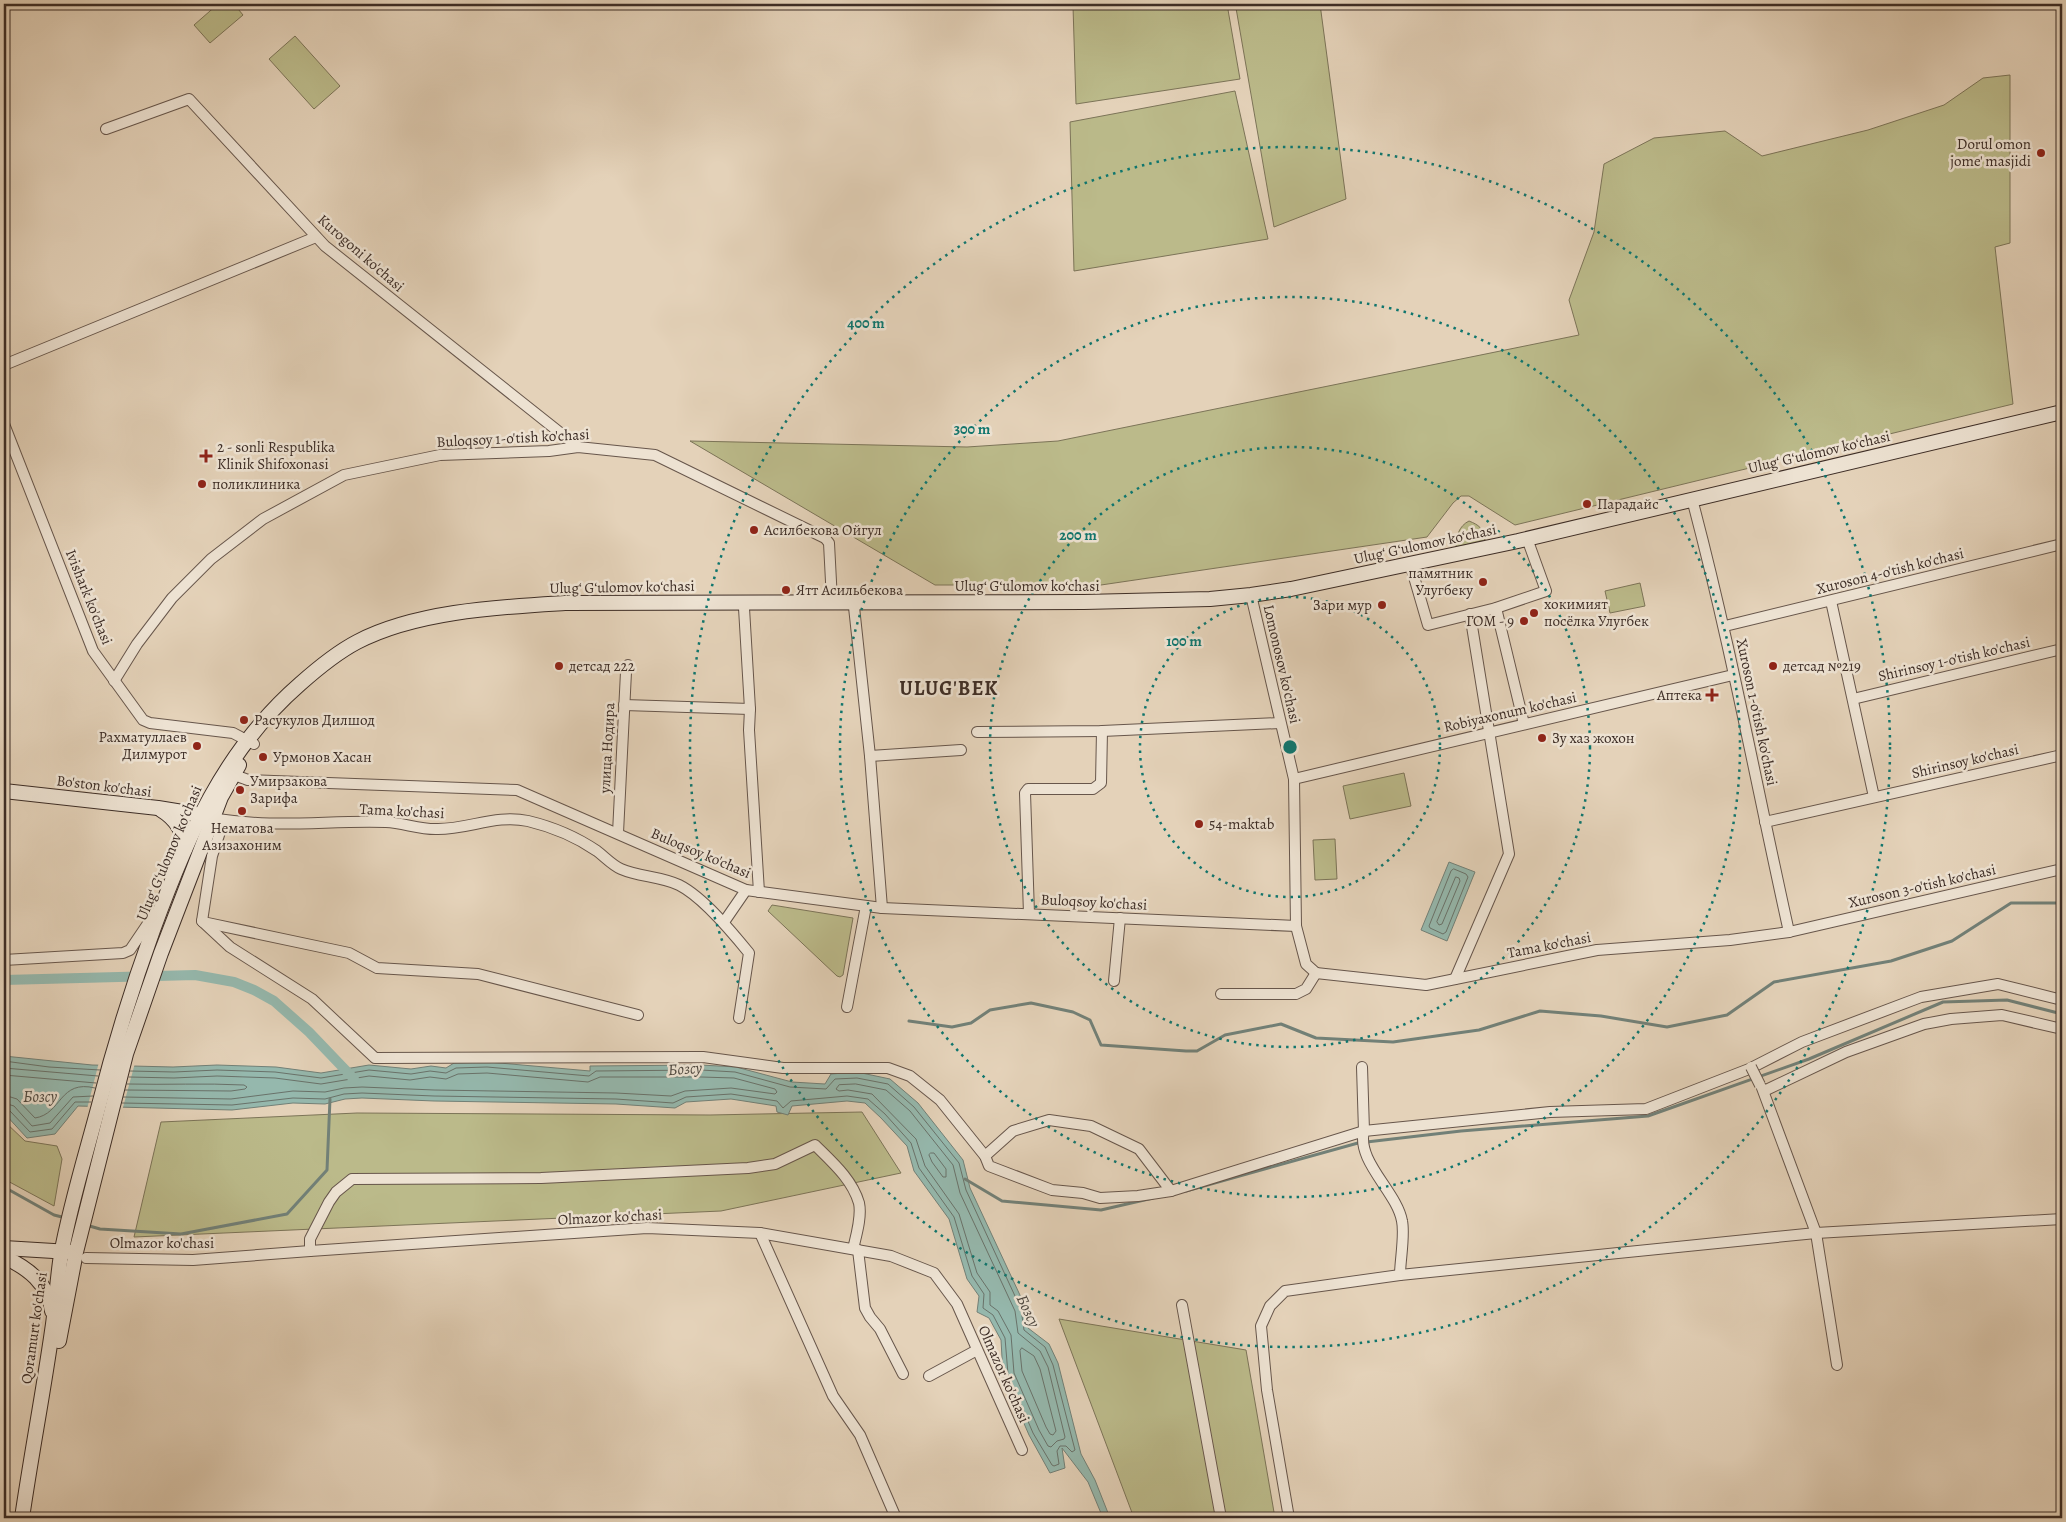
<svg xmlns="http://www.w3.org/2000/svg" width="2066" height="1522" font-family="Alegreya,serif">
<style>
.green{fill:#bbba8a;stroke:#7c7458}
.water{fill:#95b8ad;stroke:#728077}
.pier{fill:#e4d2b9}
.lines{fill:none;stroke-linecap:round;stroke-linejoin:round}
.shore{stroke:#69726a;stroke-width:1}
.stream{stroke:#728077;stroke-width:3}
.canal{stroke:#95b8ad;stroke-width:10}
.street-casing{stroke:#67564b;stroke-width:12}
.secondary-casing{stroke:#3d2d26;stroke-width:16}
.street{stroke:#ede2d2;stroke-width:10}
.secondary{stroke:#ede2d2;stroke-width:14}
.street-bridge-casing{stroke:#67564b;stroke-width:12;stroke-linecap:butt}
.street-bridge{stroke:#ede2d2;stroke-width:10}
.ring{fill:none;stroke:#0f766e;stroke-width:2.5;stroke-dasharray:2.5 5}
.poi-dot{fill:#8f2418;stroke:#ede2d2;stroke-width:2}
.labels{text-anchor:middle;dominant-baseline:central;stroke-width:5;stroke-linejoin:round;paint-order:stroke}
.poi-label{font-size:15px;fill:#3d2d26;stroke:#ede2d2;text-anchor:start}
.street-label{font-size:15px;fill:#3d2d26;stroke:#ede2d2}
.water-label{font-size:16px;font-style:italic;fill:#4f4941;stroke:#ede2d2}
.district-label{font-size:20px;font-weight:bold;letter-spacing:1px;fill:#3d2d26;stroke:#ede2d2}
.centre{fill:#0f766e;stroke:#ede2d2;stroke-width:2.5}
.ring-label{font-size:15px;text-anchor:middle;font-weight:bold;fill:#0f766e;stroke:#ede2d2;stroke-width:5;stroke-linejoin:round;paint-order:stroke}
</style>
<rect width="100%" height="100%" fill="#e4d2b9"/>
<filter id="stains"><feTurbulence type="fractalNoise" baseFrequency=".004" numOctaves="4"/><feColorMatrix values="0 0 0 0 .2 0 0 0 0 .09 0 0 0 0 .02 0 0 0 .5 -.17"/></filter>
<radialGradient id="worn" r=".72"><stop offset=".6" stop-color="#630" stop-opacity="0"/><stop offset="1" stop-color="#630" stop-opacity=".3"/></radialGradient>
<g class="green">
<path d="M218,4H234L243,15L210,43L194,25Z"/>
<path d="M1084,4H1227L1240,79L1076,104L1073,6Z"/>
<path d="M1300,4H1320L1346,199L1274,227L1236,8Z"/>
<path d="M295,36L340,86L314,109L269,59Z"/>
<path d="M2010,75V243L1995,247L2013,404L1515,525L1469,496H1461L1453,503L1427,537L1101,585H935L690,441L967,447L1058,441L1579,335L1569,300L1594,232L1604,164L1654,138L1725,131L1762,156L1868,130L1944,105L1983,78Z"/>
<path d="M1235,91L1268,239L1074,271L1070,122Z"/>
<path d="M1469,521C1479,525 1483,528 1485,540L1456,547C1456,536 1459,526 1469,521Z"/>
<path d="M1640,583L1645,606L1610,613L1605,591Z"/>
<path d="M1404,773L1411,806L1350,819L1343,786Z"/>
<path d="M1335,839L1337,879L1315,880L1313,840Z"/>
<path d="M772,905L853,918L843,975L840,977L837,976L768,911Z"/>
<path d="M862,1112L901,1173L721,1211L134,1237L161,1122L357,1113L710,1115Z"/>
<path d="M4,1121L25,1141L57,1146L62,1159L54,1206L4,1179Z"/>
<path d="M1059,1319L1246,1350L1275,1518H1134Z"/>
</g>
<g class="water">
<path d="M1449,862L1475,872L1447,941L1421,930Z"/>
<path d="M4,1056L92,1065L173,1067L217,1065L276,1067L321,1073L369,1065L411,1069L431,1066L446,1068L454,1063L488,1062L590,1071V1066L701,1065L736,1067L792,1082L825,1084L831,1074L857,1072L890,1079L918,1103L963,1160L970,1188L1026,1308L1028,1328L1049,1344L1058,1363L1081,1454L1095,1480L1110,1518H1103L1088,1482L1062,1448L1065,1468L1050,1473L1029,1435L1003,1375L1001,1340L989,1318L977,1312L979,1296L967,1279L949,1219L914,1171L907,1146L881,1118L865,1103L847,1101L792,1106L788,1115L777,1112L776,1106L731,1099L686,1102L675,1108L616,1104L434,1101L362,1098L345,1099L325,1104L293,1103L232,1110L78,1106L55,1134L27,1138L4,1113Z"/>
</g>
<path class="pier" d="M99,1062L135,1063L122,1111L87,1109Z"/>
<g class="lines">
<g class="shore">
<path d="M1454,869L1466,874L1468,877L1446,932L1443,934L1430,928L1429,926L1451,871Z"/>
<path d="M1456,877L1459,878L1460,881L1442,924L1439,925L1437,922Z"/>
<path d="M4,1061L49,1067L100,1070"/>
<path d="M4,1068L98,1076"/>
<path d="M4,1075L96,1083"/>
<path d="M856,1084L886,1090L910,1111L953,1165L960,1193L1015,1311L1018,1333L1040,1351L1048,1367L1065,1437L1064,1439L1057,1441L1051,1447L1048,1446L1039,1430L1014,1373L1011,1335L998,1311L990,1305V1292L977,1273L959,1214L925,1166L916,1139L872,1094L848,1090L839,1091L836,1089L839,1085Z"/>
<path d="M125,1090L231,1091L245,1089L247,1087L244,1085C205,1083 166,1085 127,1084"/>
<path d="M4,1095L17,1099L35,1118C62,1114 59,1079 95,1088"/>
<path d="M123,1097L231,1099L293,1091L325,1092L344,1088L362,1087L434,1090L616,1093L671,1096L685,1091L731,1088L775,1094L777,1092L775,1089L734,1078L701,1077H600L588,1082L487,1073L458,1074L446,1079L430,1077L410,1080L369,1076L321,1084L275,1078L217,1076L174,1078L129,1077"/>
<path d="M4,1103L14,1106L32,1126L50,1123L73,1097L93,1096"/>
<path d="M122,1103L232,1105L293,1098L325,1099L344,1094L362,1093L434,1096L616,1099L673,1103L686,1097L731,1094L777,1101L783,1108L791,1101L847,1096L868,1099L885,1114L911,1143L919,1168L954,1217L972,1276L984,1294L983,1308L993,1315L1005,1338L1008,1374L1033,1433L1052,1465L1054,1466L1059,1464L1057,1451L1060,1446H1066L1072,1452L1075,1450L1053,1365L1045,1347L1024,1330L1021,1309L966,1190L959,1163L914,1107L888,1084L857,1078L835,1079L826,1089L790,1087L735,1072L701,1070L596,1071L589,1076L487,1067L456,1068L446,1073L430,1071L411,1074L369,1070L321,1078L275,1072L217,1070L174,1072L130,1071"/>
<path d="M4,1109L10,1111L30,1132L52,1129L75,1102H91"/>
<path d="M931,1153H934L946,1169V1177H943L932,1162L929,1155Z"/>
<path d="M1022,1348L1034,1356L1040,1369L1056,1431L1053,1435L1050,1434L1046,1427L1022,1371L1020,1351Z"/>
</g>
<g class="stream">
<path d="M909,1021L952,1027L971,1023L990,1010L1031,1003L1073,1012L1090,1020L1101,1045L1186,1051H1197L1225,1035L1281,1024L1316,1038L1393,1042L1479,1030L1540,1011L1601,1016L1667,1027L1727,1015L1774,982L1891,961L1952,941L2011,903H2062"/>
<path d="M965,1179L1002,1201L1101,1210L1153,1198"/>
<path d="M4,1187L54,1215L66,1218"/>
<path d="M1186,1191L1358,1143L1461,1131L1648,1116L1809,1059L1943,1002L2007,1000L2062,1014"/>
<path d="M86,1225L100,1229L181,1234L287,1214L327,1170L330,1099"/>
</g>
<path class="canal" d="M4,980L195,975L234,982L254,990L274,1001L309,1032L354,1079"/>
<g class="street-casing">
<g id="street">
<path d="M106,129L189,99L325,246L578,447"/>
<path d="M4,365L316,237"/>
<path d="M4,424L93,651L143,720L150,723L233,733L254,744"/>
<path d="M1692,499C1730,642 1757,788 1789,932"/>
<path d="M1412,570L1428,625L1496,608L1546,591L1529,544"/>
<path d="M1251,595L1294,779L1296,926L1306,964L1316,973"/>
<path d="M1831,601L1874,797"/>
<path d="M854,607L870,756L882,908"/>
<path d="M744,608L750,709L749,730L759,892"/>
<path d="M1496,608L1524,724"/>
<path d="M1725,626L2062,544"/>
<path d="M114,681L137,644L172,598L211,559L263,519L344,475L440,455L549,451L578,447L655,455L825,538L829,543L832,601"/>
<path d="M1853,699L2062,649"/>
<path d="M624,705L750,709"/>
<path d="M977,732L1102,731L1280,723"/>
<path d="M870,756L961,750"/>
<path d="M229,773L248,780L517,790L746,890L882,908L1296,926"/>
<path d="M1294,779L1733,675"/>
<path d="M213,818C272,829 328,820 386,822C404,823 421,830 438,829C469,829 497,814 528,821C553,827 575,836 597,851C605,857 612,865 621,869C639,877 660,876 679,885C703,897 732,932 749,953L739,1018"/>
<path d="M1765,822L2062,755"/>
<path d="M618,833L626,672L628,665"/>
<path d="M1029,914L1025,793L1028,789H1093L1101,783L1102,731"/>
<path d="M202,921L230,947L312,999L375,1058L703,1057L783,1068H888L910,1076L940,1100L985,1156L989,1166L1052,1190L1083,1193L1100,1198L1138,1196L1171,1191L1364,1131L1550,1112L1646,1109L1749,1069L1802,1042L1921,997L1998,984L2062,1000"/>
<path d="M202,921L212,856L224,820"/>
<path d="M203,922L349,953L377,968L478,974L638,1015"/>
<path d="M724,922L746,890"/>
<path d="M4,960L123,953L130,950L155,913"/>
<path d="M1316,973L1426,985L1597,950L1730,940L1789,932L2062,869"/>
<path d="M1455,979L1509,854L1470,614"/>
<path d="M1114,981L1120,918"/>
<path d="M1221,994H1296L1306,989L1316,973"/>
<path d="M847,1007L866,906"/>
<path d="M1362,1067L1364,1131C1356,1161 1397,1192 1402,1221C1405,1235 1400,1261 1400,1275"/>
<path d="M1762,1088L1816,1233L1837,1365"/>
<path d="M1764,1091L1846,1052L1924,1024L1951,1019L2002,1015L2062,1029"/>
<path d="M985,1156L1013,1131L1049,1120L1091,1126L1139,1149L1171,1191"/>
<path d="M760,1233L833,1396L860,1435L896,1518"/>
<path d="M858,1250L865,1308L870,1317L880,1329L903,1374"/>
<path d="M310,1251V1239L329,1202L336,1192L352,1179L541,1178L748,1168L775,1164L815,1145C832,1162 852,1179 859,1203C862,1217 856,1236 853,1249"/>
<path d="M86,1258L193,1260L310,1251L647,1228L760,1233L891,1256L934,1273L957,1304L1022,1450"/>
<path d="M1182,1305L1221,1518"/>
<path d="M929,1376L977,1350"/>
<path d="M1289,1518L1267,1390L1261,1326L1270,1306L1285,1291L1400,1275L1816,1233L2062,1219"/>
</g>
</g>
<g class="secondary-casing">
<g id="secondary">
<path d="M4,791L158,808L207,816"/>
<path d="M161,810C176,819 184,831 185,849"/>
<path d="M4,1248L70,1252"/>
<path d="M4,1257C28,1268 48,1283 52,1311"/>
<path d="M59,1341L76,1252L126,1054L161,953L213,818L221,797L239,765"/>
<path d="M22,1518C31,1456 43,1394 52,1331C56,1306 57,1280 61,1255C70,1205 86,1154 99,1105C114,1046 132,988 153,930C187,837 223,751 300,684C318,668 336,653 357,642C416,611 500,607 565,603L1084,602L1210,599L1251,595L1291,589L1518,541L2062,412"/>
</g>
</g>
<use href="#street" class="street"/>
<use href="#secondary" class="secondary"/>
<g class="street-bridge-casing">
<path id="street-bridge" d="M1751,1067L1760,1085"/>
</g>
<use href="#street-bridge" class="street-bridge"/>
</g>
<g class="ring">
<circle cx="1290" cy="747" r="150"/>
<circle cx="1290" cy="747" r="300"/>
<circle cx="1290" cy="747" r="450"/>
<circle cx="1290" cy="747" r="600"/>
</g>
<g class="poi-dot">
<circle cx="2041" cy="153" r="5"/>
<path d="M203.5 448.5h5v5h5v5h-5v5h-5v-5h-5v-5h5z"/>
<circle cx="202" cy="484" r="5"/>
<circle cx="1587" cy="504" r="5"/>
<circle cx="754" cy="530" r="5"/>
<circle cx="1483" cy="582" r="5"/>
<circle cx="786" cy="590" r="5"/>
<circle cx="1382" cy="605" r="5"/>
<circle cx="1534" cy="613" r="5"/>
<circle cx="1524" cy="621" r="5"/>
<circle cx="559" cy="666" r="5"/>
<circle cx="1773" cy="666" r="5"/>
<path d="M1709.5 687.5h5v5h5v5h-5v5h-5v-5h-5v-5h5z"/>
<circle cx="244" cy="720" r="5"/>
<circle cx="1542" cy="738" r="5"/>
<circle cx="197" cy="746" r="5"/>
<circle cx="263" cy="757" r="5"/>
<circle cx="240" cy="790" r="5"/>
<circle cx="242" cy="811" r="5"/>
<circle cx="1199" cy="824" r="5"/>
</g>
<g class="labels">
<g class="poi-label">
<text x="2031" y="144" text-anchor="end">Dorul omon<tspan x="2031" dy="17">jome' masjidi</tspan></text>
<text x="217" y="447">2 - sonli Respublika<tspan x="217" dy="17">Klinik Shifoxonasi</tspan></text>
<text x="212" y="484">поликлиника</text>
<text x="1597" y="504">Парадайс</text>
<text x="764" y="530">Асилбекова Ойгул</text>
<text x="1473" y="573" text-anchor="end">памятник<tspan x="1473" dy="17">Улугбеку</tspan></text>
<text x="796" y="590">Ятт Асильбекова</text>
<text x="1544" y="604">хокимият<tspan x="1544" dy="17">посёлка Улугбек</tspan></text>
<text x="1372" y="605" text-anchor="end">Зари мур</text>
<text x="1514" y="621" text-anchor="end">ГОМ - 9</text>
<text x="569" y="666">детсад 222</text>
<text x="1783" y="666">детсад №219</text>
<text x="1702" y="695" text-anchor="end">Аптека</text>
<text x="254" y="720">Расукулов Дилшод</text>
<text x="187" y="737" text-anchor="end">Рахматуллаев<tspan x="187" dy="17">Дилмурот</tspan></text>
<text x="1552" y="738">Зу хаз жохон</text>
<text x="273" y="757">Урмонов Хасан</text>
<text x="250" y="781">Умирзакова<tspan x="250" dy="17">Зарифа</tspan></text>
<text x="1209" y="824">54-maktab</text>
<text x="242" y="828" text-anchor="middle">Нематова<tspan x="242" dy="17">Азизахоним</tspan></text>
</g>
<g class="street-label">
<text transform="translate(361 253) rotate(41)">Kurogoni ko'chasi</text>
<text transform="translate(513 438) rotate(-3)">Buloqsoy 1-o'tish ko'chasi</text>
<text transform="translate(1819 452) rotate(-13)">Ulugʻ Gʻulomov koʻchasi</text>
<text transform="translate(1425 544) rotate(-12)">Ulugʻ Gʻulomov koʻchasi</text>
<text transform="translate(1890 571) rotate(-14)">Xuroson 4-o'tish ko'chasi</text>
<text x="1027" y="586">Ulugʻ Gʻulomov koʻchasi</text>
<text transform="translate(622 587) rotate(-1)">Ulugʻ Gʻulomov koʻchasi</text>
<text transform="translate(89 597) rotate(68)">Ivishark ko'chasi</text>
<text transform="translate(1954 659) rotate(-13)">Shirinsoy 1-o'tish ko'chasi</text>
<text transform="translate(1282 664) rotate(77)">Lomonosov ko'chasi</text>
<text transform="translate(1510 712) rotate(-13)">Robiyaxonum ko'chasi</text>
<text transform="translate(1757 712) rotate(78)">Хuroson 1-o'tish ko'chasi</text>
<text transform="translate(607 748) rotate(-87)">улица Нодира</text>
<text transform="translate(1965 761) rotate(-13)">Shirinsoy ko'chasi</text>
<text transform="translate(104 786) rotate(7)">Bo'ston ko'chasi</text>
<text transform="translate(402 811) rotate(3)">Tama ko'chasi</text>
<text transform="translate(169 853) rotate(-67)">Ulugʻ Gʻulomov koʻchasi</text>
<text transform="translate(701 853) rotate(23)">Buloqsoy ko'chasi</text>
<text transform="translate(1922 886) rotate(-13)">Xuroson 3-o'tish ko'chasi</text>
<text transform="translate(1094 902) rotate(3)">Buloqsoy ko'chasi</text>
<text transform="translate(1549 945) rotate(-11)">Tama ko'chasi</text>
<text transform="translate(610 1217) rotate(-3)">Olmazor ko'chasi</text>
<text x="162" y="1243">Olmazor ko'chasi</text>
<text transform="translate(34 1328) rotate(-82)">Qoramurt ko'chasi</text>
<text transform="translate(1004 1374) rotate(66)">Olmazor ko'chasi</text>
</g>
<g class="water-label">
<text transform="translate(685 1069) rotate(-4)">Бозсу</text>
<text x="40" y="1097">Бозсу</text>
<text transform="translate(1028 1311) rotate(65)">Бозсу</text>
</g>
<g class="district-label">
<text x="949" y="688">ULUG'BEK</text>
</g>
</g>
<circle cx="1290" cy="747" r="8" class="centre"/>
<g class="ring-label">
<text x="866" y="328">400 m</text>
<text x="972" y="434">300 m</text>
<text x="1078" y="540">200 m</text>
<text x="1184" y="646">100 m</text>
</g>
<rect width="2066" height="1522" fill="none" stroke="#e4d2b9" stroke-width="20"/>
<rect x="5" y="5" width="2056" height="1512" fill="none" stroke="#3d2d26" stroke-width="2.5"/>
<rect x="10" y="10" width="2046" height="1502" fill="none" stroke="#3d2d26"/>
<rect width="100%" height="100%" filter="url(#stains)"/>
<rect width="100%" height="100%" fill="url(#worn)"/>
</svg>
